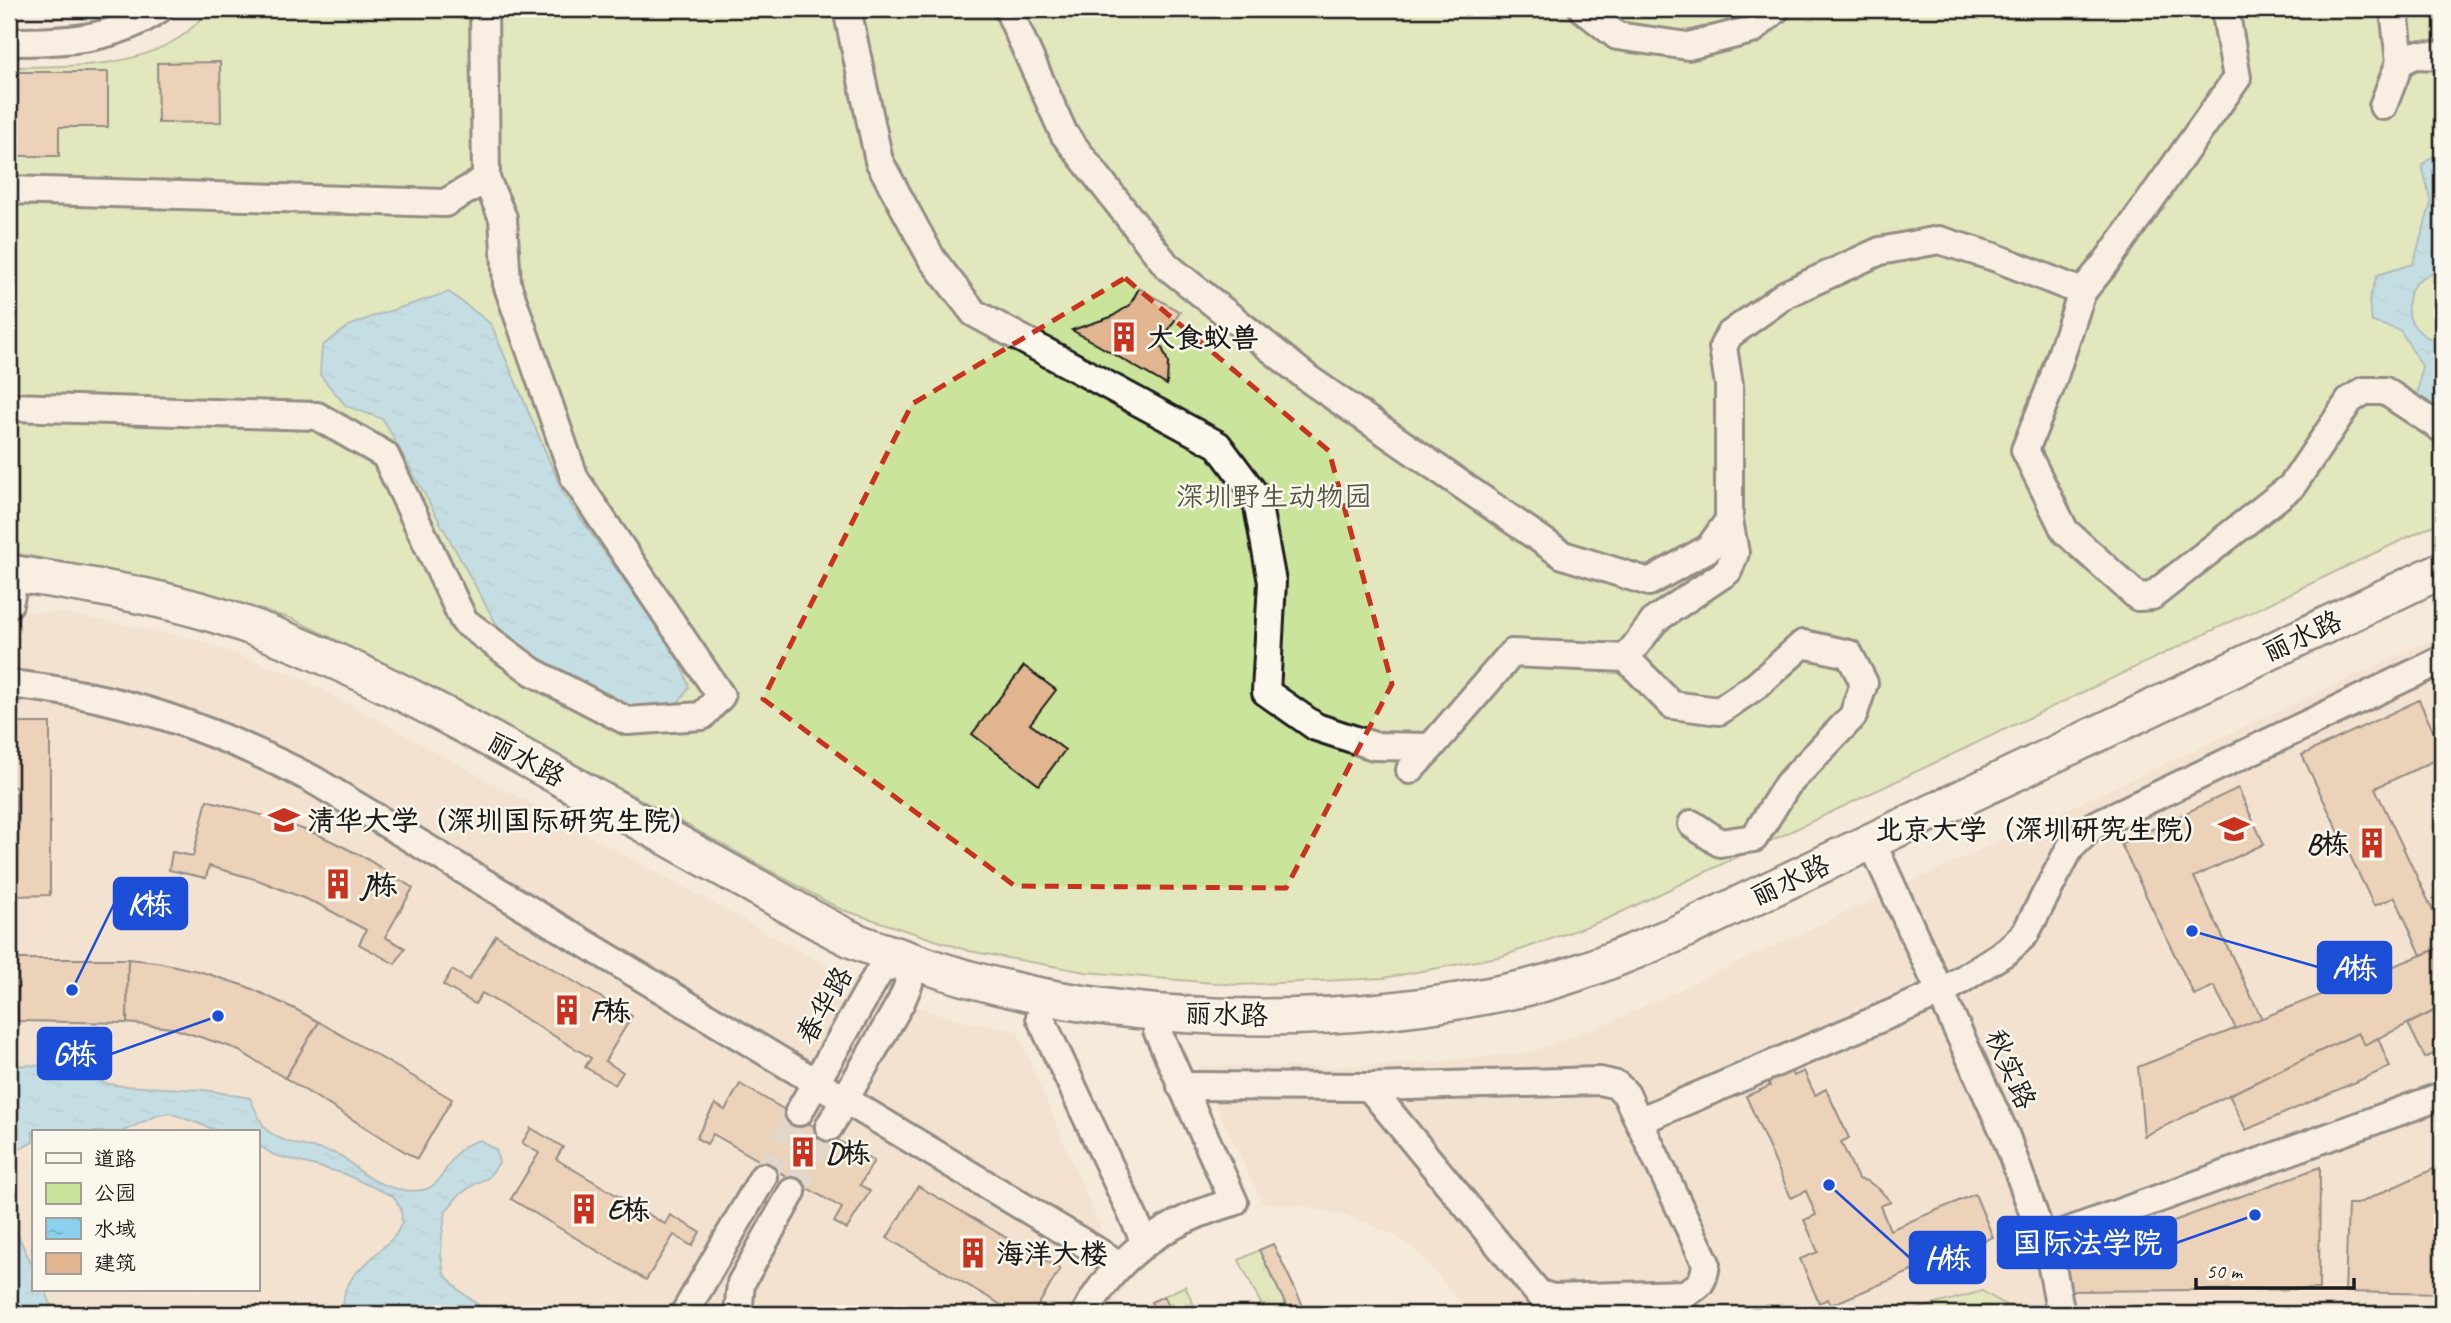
<svg xmlns="http://www.w3.org/2000/svg" width="2451" height="1323" font-family="Caveat,'LXGW WenKai TC',sans-serif">
<style>
.built{fill:#efdac4;fill-rule:evenodd}
.grass{fill:url(#grass-tufts);stroke:#74805c;stroke-width:2}
.green{fill:#cbe49b;stroke:#74805c;stroke-width:2}
.water{fill:url(#water-ripples);stroke:#5f8899;stroke-width:2}
.building{fill:#e0b590;stroke:#1c1c1c;stroke-width:2}
.lines{fill:none;stroke-linecap:round;stroke-linejoin:round}
.minor-tunnel{stroke:#cac1b4;stroke-width:26;stroke-dasharray:26 13;stroke-linecap:butt}
.minor-casing{stroke:#1c1c1c;stroke-width:32}
.major-casing{stroke:#1c1c1c;stroke-width:40}
.minor{stroke:#fbf7ec;stroke-width:26}
.major{stroke:#fbf7ec;stroke-width:35}
.marked{fill:none;stroke:#c8321e;stroke-width:5;stroke-dasharray:14 9;stroke-linejoin:round}
.labels{text-anchor:middle;dominant-baseline:central;stroke-width:5;stroke-linejoin:round;paint-order:stroke}
.poi-label{font-size:28px;font-weight:bold;fill:#1c1c1c;stroke:#fbf7ec;text-anchor:start}
.park-label{font-size:28px;fill:#515842;stroke:#fbf7ec}
.street-label{font-size:28px;fill:#1c1c1c;stroke:#fbf7ec}
.leader{fill:none;stroke:#1d4ed8;stroke-width:2.5}
.callout-dot{fill:#1d4ed8;stroke:#fbf7ec;stroke-width:2.5}
.callout{fill:#1d4ed8;stroke:#1d4ed8;stroke-width:2.5}
.callout-label{font-size:30px;text-anchor:middle;font-weight:bold;fill:#fff}
</style>
<defs>
<pattern id="grass-tufts" width="24" height="20" patternUnits="userSpaceOnUse" patternTransform="scale(1.75)"><rect width="24" height="20" fill="#cbe49b"/><path d="M3 7l-1-3M5 7V3M7 7l1-3M15 17l-1-3M17 17v-4M19 17l1-3" fill="none" stroke="#aec385"/></pattern>
<pattern id="water-ripples" width="26" height="14" patternUnits="userSpaceOnUse" patternTransform="scale(1.75)"><rect width="26" height="14" fill="#8bd0ed"/><path d="M2 4q2-2 4 0t4 0M15 11q2-2 4 0t4 0" fill="none" stroke="#77b2cb"/></pattern>
</defs>
<rect width="100%" height="100%" fill="#f6eada"/>
<filter id="ink" filterUnits="userSpaceOnUse"><feTurbulence type="fractalNoise" baseFrequency=".0143" numOctaves="2"/><feDisplacementMap in="SourceGraphic" scale="14" xChannelSelector="R" yChannelSelector="G"/><feConvolveMatrix kernelMatrix="1 2 1 2 8 2 1 2 1" color-interpolation-filters="sRGB"/></filter>
<g filter="url(#ink)">
<g class="built">
<path d="M9,610L68,614L191,638L299,677L884,997L955,1019L1017,1031L1125,1287L1107,1314H9ZM33,1132H257V1290H33Z"/>
<path d="M2442,635V1314H2021L1982,1291L1900,1314H1466L1459,1301L1421,1255L1393,1234L1351,1217L1301,1206L1262,1203L1198,1066L1337,1067L1444,1061L1532,1052L1610,1022Z"/>
</g>
<g class="grass">
<path d="M1259,1250L1290,1313L1288,1314H1266L1239,1260Z"/>
<path d="M1185,1286L1198,1314H1173L1164,1296Z"/>
</g>
<g class="green">
<path d="M211,9H2442V521L1607,919L1503,956L1384,978L1237,985L1086,972L969,951L840,909L470,706L293,619L151,579L9,552V67C66,66 128,70 179,38C191,31 201,18 211,9Z"/>
<path d="M1982,1291L2021,1314H1900Z"/>
</g>
<g class="water">
<path d="M2442,149V272C2396,274 2396,335 2442,342V415L2416,403L2422,366L2400,330L2372,322L2369,301L2377,275L2413,264L2431,203L2422,165Z"/>
<path d="M449,292L491,324L564,495L679,658L689,687L675,707L633,711L546,671L503,636L383,419L346,406L320,375L322,346L349,326L377,315Z"/>
<path d="M25,1065L71,1067L85,1065L103,1083L122,1086L205,1090L250,1098C255,1108 260,1124 268,1131C289,1148 316,1145 339,1155C348,1159 356,1169 365,1175C380,1185 408,1195 426,1189C448,1182 446,1148 480,1140L496,1150L499,1163L488,1178L475,1184L459,1195L446,1211L442,1235L441,1256L444,1274L459,1290L490,1314H342L345,1290L354,1275L395,1236L402,1223L401,1209L393,1196L342,1173L274,1155L257,1144V1132H221L170,1113L158,1115L121,1132H33V1142L20,1149L9,1159V1067Z"/>
<path d="M9,1217L33,1267V1290H45L55,1314H9Z"/>
</g>
<g class="building">
<path d="M1706,9H1743L1740,16L1731,20L1721,17Z"/>
<path d="M220,62L221,122L158,123L157,63Z"/>
<path d="M9,72H108V127H59V156H9Z"/>
<path d="M1139,288L1180,312L1160,343L1168,362L1167,385L1072,330L1111,317L1130,305Z"/>
<path d="M1024,666L1056,690L1030,724L1065,750L1039,785L972,734Z"/>
<path d="M2419,700L2442,750V757L2375,788L2442,930V947L2421,955L2395,897L2374,906L2302,755Z"/>
<path d="M9,723H50V895L9,896V830H16V787H9Z"/>
<path d="M2238,788L2264,844L2194,877L2262,1019L2236,1029L2214,986L2194,995L2121,844Z"/>
<path d="M207,800L268,817L319,835L362,856L413,888L385,937L405,948L395,964L359,944L366,930L318,904L258,880L209,866L206,878L169,870L172,852L193,856Z"/>
<path d="M496,935L632,1016L605,1061L623,1072L615,1085L585,1067L591,1058L482,993L475,1004L443,985L452,970L469,980Z"/>
<path d="M2442,947V1007L2365,1045L2358,1033L2144,1136L2138,1067Z"/>
<path d="M17,959H128L127,1023L18,1021Z"/>
<path d="M128,959L157,962L202,972L248,987L297,1010L319,1022L285,1078L234,1048L172,1028L127,1023Z"/>
<path d="M2442,1007V1050L2425,1058L2408,1024Z"/>
<path d="M319,1022L452,1099L417,1159L285,1078Z"/>
<path d="M2358,1033L2365,1045L2378,1038L2390,1067L2246,1130L2229,1095Z"/>
<path d="M1791,1069L1794,1076L1804,1071L1815,1095L1826,1089L1849,1138L1841,1142L1858,1179L1867,1181L1879,1189L1891,1202L1880,1206L1890,1230L1975,1194L1993,1237L1831,1305L1828,1299L1819,1303L1800,1259L1818,1252L1804,1220L1816,1215L1806,1191L1791,1198L1746,1096L1770,1086L1767,1080Z"/>
<path d="M740,1084L874,1161L860,1185L870,1191L847,1229L834,1222L842,1208L713,1134L707,1144L696,1138L715,1104L725,1110Z"/>
<path d="M531,1128L563,1147L556,1159L665,1224L670,1215L700,1232L692,1246L674,1235L646,1280L511,1199L539,1153L522,1143Z"/>
<path d="M2442,1165V1294L2345,1292L2348,1204H2357Z"/>
<path d="M2320,1167L2319,1289L2067,1291L2060,1263Z"/>
<path d="M918,1186L1060,1269L1033,1314H1017L887,1238Z"/>
<path d="M1273,1244L1282,1262L1307,1314H1288L1290,1313L1259,1250Z"/>
<path d="M1164,1296L1173,1314H1157L1151,1302Z"/>
</g>
<g class="lines">
<g class="minor-tunnel">
<path d="M763,1177L799,1112"/>
<path d="M792,1192L829,1127"/>
</g>
<g class="minor-casing">
<g id="minor">
<path d="M847,9L879,161L932,259L974,313L1218,445L1256,496L1272,582L1266,692L1316,727L1374,746L1431,747L1512,653L1626,658L1655,620L1728,571L1735,553L1729,520V385L1723,347L1729,335L1786,294L1880,251L1939,240L1994,257L2082,292L2050,388L2025,450L2065,531L2138,597L2152,596L2292,486L2350,400L2364,391H2385L2442,429"/>
<path d="M1008,9L1064,134L1167,266L1310,380L1563,555L1649,582L1709,548L1729,520"/>
<path d="M1583,9L1617,36L1688,46L1752,30L1776,9"/>
<path d="M2394,9L2400,62L2415,55L2442,56"/>
<path d="M9,42C62,42 114,41 159,9"/>
<path d="M2383,106L2400,62"/>
<path d="M9,190L445,203L486,179"/>
<path d="M2082,292L2105,264L2237,78L2225,9"/>
<path d="M9,407L317,416L385,455L464,621L533,672L627,721L702,716L721,696L575,479L507,284L503,218L486,179L484,9"/>
<path d="M9,604L12,591"/>
<path d="M1626,658L1672,705L1719,711L1757,685L1803,644L1849,654L1864,683L1853,716L1787,785L1754,838L1720,843L1692,824"/>
<path d="M9,684C121,695 212,728 312,779L1120,1265"/>
<path d="M1410,770L1431,747"/>
<path d="M1879,858L2005,1134L2051,1262L2061,1314"/>
<path d="M1040,1017L1145,1242"/>
<path d="M1181,1086L1369,1087L1600,1081L1617,1085L1626,1094L1706,1263C1704,1282 1700,1286 1684,1294L1553,1298L1539,1294L1369,1087"/>
<path d="M799,1112L879,972L903,958L909,983L901,1002L829,1127"/>
<path d="M1639,1121L1942,992L2007,951L2025,934L2070,848L2093,826L2442,660"/>
<path d="M2044,1240L2442,1096"/>
<path d="M684,1314L763,1177"/>
<path d="M738,1314L741,1283L792,1192"/>
<path d="M1085,1314C1116,1254 1171,1219 1234,1202L1157,1030"/>
</g>
</g>
<g class="major-casing">
<path id="major" d="M9,573C91,585 173,598 252,627C350,663 441,712 532,762C602,801 672,840 742,879C779,899 814,921 851,939C870,948 891,953 910,960C1100,1028 1329,1032 1525,988C1577,976 1627,954 1676,934L2442,570"/>
</g>
<use href="#minor" class="minor"/>
<use href="#major" class="major"/>
</g>
</g>
<path d="M0 0H2451V1323H0ZM1125,278L1329,451L1392,684L1286,888L1015,886L763,699L912,404Z" fill="#f6eada" fill-opacity=".55" fill-rule="evenodd"/>
<path class="marked" d="M1125,278L1329,451L1392,684L1286,888L1015,886L763,699L912,404Z"/>
<defs>
<g id="building-bare" transform="scale(2.415)"><path d="M-4-6H4V6H1V3H-1V6H-4ZM-2.5-4.3h1.7v1.8h-1.7ZM.8-4.3h1.7v1.8H.8ZM-2.5-1h1.7V.8h-1.7ZM.8-1h1.7V.8H.8Z" fill="#c8321e" stroke="#fbf7ec" stroke-width="2.5" paint-order="stroke"/></g>
<g id="university-bare" transform="scale(2.415)"><path d="M0-5L7-2L0 1L-7-2ZM-4 1L0 2.5L4 1V4Q0 6-4 4Z" fill="#c8321e" stroke="#fbf7ec" stroke-width="2.5" paint-order="stroke"/></g>
</defs>
<g fill-rule="evenodd">
<use href="#building-bare" x="1124" y="337"/>
<use href="#university-bare" x="284" y="820"/>
<use href="#university-bare" x="2234" y="829"/>
<use href="#building-bare" x="2372" y="843"/>
<use href="#building-bare" x="338" y="884"/>
<use href="#building-bare" x="567" y="1010"/>
<use href="#building-bare" x="803" y="1152"/>
<use href="#building-bare" x="584" y="1209"/>
<use href="#building-bare" x="973" y="1253"/>
</g>
<g class="labels">
<g class="poi-label">
<text x="1147" y="337">大食蚁兽</text>
<text x="307" y="820">清华大学（深圳国际研究生院）</text>
<text x="2211" y="829" text-anchor="end">北京大学（深圳研究生院）</text>
<text x="2349" y="843" text-anchor="end">B栋</text>
<text x="361" y="884">J栋</text>
<text x="590" y="1010">F栋</text>
<text x="826" y="1152">D栋</text>
<text x="607" y="1209">E栋</text>
<text x="996" y="1253">海洋大楼</text>
</g>
<g class="park-label">
<text x="1274" y="496">深圳野生动物园</text>
</g>
<g class="street-label">
<text transform="translate(2302 636) rotate(-25)">丽水路</text>
<text transform="translate(526 759) rotate(29)">丽水路</text>
<text transform="translate(1790 880) rotate(-25)">丽水路</text>
<text transform="translate(824 1005) rotate(-60)">春华路</text>
<text transform="translate(1226 1014) rotate(2)">丽水路</text>
<text transform="translate(2011 1069) rotate(66)">秋实路</text>
</g>
</g>
<path class="leader" d="M72 990L114 904M2192 931L2318 967M218 1016L111 1054M2255 1215L2176 1243M1829 1185L1910 1258"/>
<g class="callout-dot">
<circle cx="72" cy="990" r="7"/>
<circle cx="2192" cy="931" r="7"/>
<circle cx="218" cy="1016" r="7"/>
<circle cx="2255" cy="1215" r="7"/>
<circle cx="1829" cy="1185" r="7"/>
</g>
<g class="callout">
<rect x="114" y="878" width="73" height="51" rx="7"/>
<rect x="2318" y="942" width="73" height="51" rx="7"/>
<rect x="38" y="1028" width="73" height="51" rx="7"/>
<rect x="1998" y="1217" width="178" height="51" rx="7"/>
<rect x="1910" y="1232" width="75" height="51" rx="7"/>
</g>
<g class="callout-label">
<text x="150" y="914">K栋</text>
<text x="2355" y="978">A栋</text>
<text x="75" y="1064">G栋</text>
<text x="2087" y="1253">国际法学院</text>
<text x="1948" y="1268">H栋</text>
</g>
<rect width="2451" height="1323" fill="none" stroke="#fbf7ec" stroke-width="35"/>
<rect x="18" y="18" width="2416" height="1288" fill="none" stroke="#1c1c1c" stroke-width="2.5" filter="url(#ink)"/>
<rect x="32" y="1130" width="228" height="161" fill="#fbf7ec" stroke="#a29f99" stroke-width="2"/>
<rect x="46" y="1153" width="35" height="10" fill="#fbf7ec" stroke="#a29f99" stroke-width="2"/>
<text x="94" y="1166" font-size="21" fill="#1c1c1c">道路</text>
<rect x="46" y="1183" width="35" height="21" fill="#cbe49b" stroke="#a29f99" stroke-width="2"/>
<text x="94" y="1200" font-size="21" fill="#1c1c1c">公园</text>
<rect x="46" y="1218" width="35" height="21" fill="url(#water-ripples)" stroke="#a29f99" stroke-width="2"/>
<text x="94" y="1236" font-size="21" fill="#1c1c1c">水域</text>
<rect x="46" y="1253" width="35" height="21" fill="#e0b590" stroke="#a29f99" stroke-width="2"/>
<text x="94" y="1270" font-size="21" fill="#1c1c1c">建筑</text>
<path d="M2196 1278v10h158v-10" fill="none" stroke="#1c1c1c" stroke-width="3.5"/>
<text x="2206" y="1278" font-size="21" fill="#1c1c1c" stroke="#fbf7ec" stroke-width="5" paint-order="stroke">50 m</text>
</svg>
